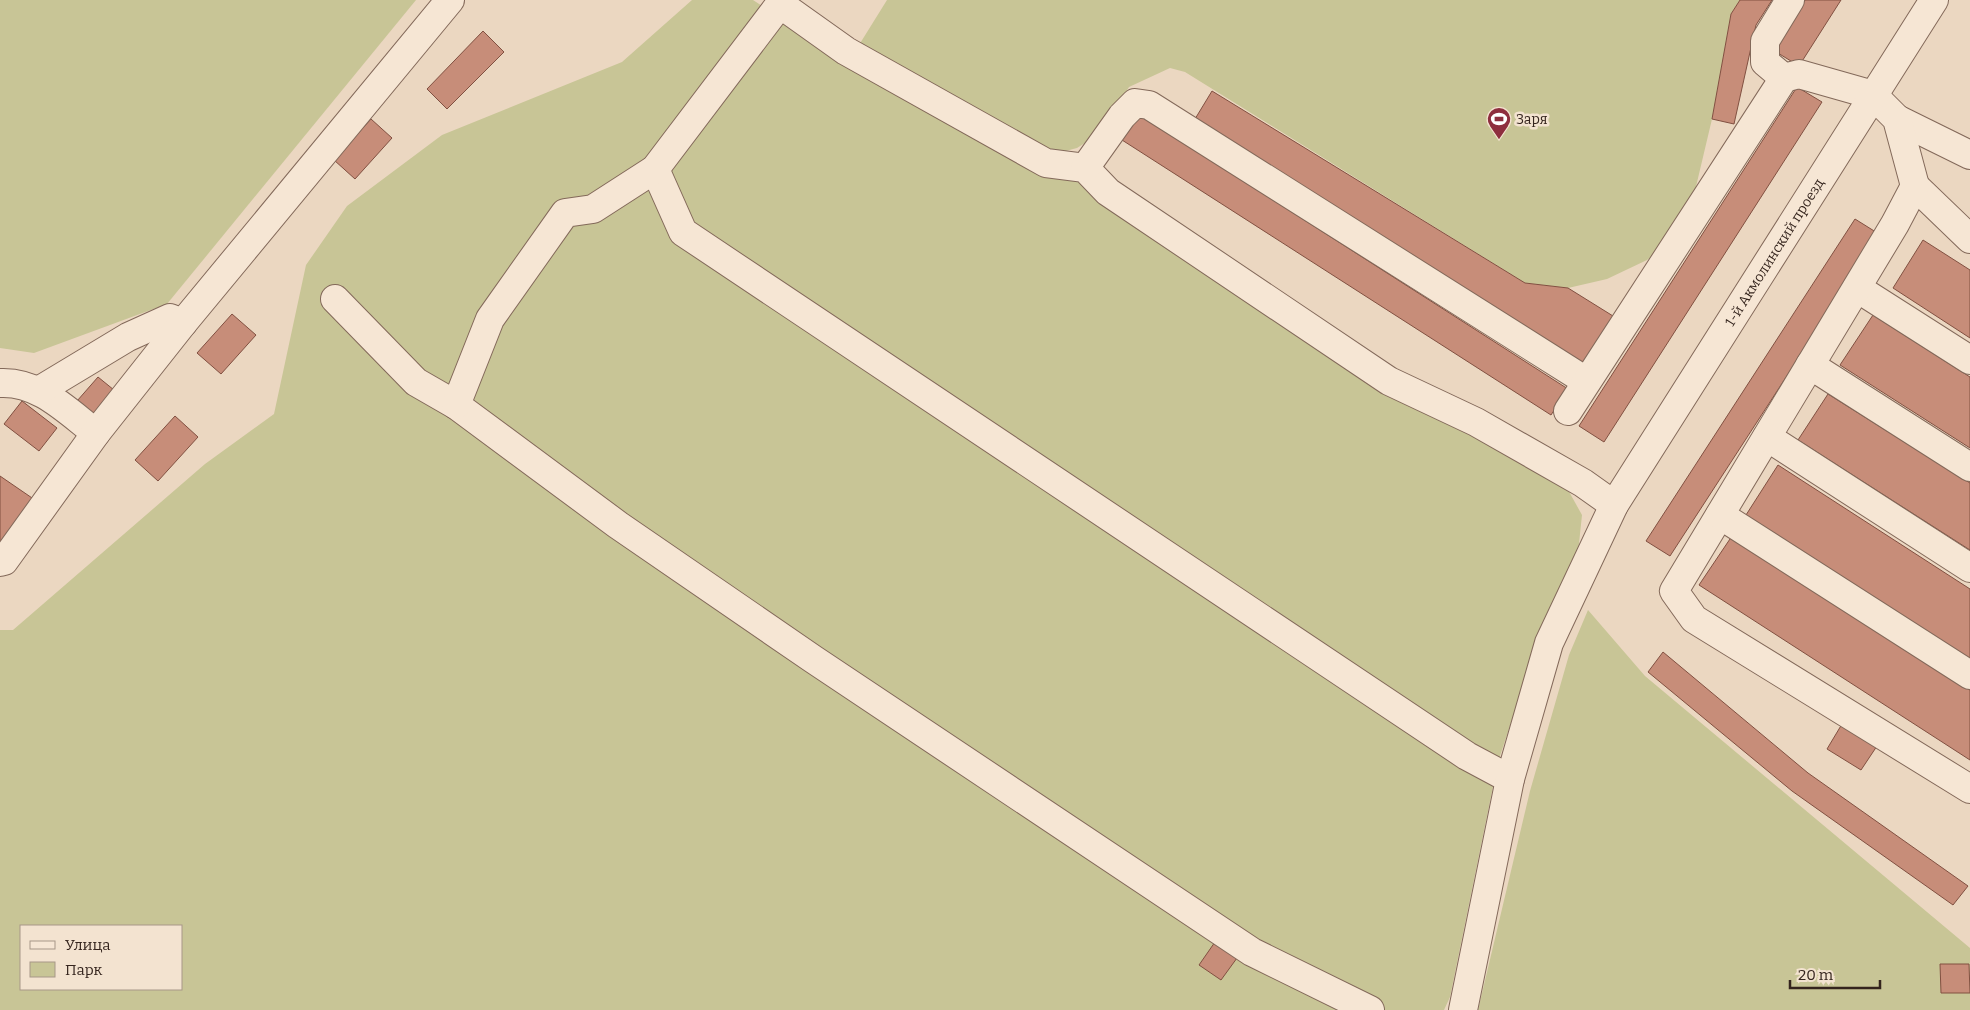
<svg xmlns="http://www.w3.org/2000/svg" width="1970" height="1010" font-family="Bitter,serif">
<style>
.green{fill:#c8c596;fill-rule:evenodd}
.building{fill:#c78d79;stroke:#815041}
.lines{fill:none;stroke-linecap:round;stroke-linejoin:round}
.minor-casing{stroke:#83695a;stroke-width:30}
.minor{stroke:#f6e6d4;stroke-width:28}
.labels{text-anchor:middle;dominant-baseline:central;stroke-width:5;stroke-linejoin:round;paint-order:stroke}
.poi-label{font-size:14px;fill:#34241d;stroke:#f3e3d0;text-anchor:start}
.street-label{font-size:14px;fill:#34241d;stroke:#f3e3d0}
</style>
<rect width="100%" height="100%" fill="#ebd7c1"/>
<g class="green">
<path d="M0,0H416L167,304L34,353L0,348Z"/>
<path d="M692,0H753L828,50L1073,178L1390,397L1477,436L1567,488L1582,515L1578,553L1540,635L1498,762L1450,997L1444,1010H0V630H13L205,464L274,414L306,265L347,206L442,135L622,62ZM21,926H181V989H21Z"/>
<path d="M887,0H1740L1731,14L1712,119L1694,195L1666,245L1647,260L1607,279L1568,288L1525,283L1185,72L1170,68L1129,87L1099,134L1077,148L1054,154L859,45Z"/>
<path d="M1588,610L1645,676L1970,948V1010H1478L1530,791L1569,655Z"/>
</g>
<g class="building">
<path d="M1740,0H1772L1756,25L1734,124L1712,119L1731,14Z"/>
<path d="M1805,0H1841L1799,66L1773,50Z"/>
<path d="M483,31L504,52L447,109L427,89Z"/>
<path d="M1797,87L1822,102L1604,442L1579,426Z"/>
<path d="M1212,91L1525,283L1568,288L1613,316L1583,367L1195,119Z"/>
<path d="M1139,114L1568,389L1551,415L1122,140Z"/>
<path d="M371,119L392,138L355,179L334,160Z"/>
<path d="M1855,219L1879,234L1670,556L1646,541Z"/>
<path d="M1923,240L1970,270V338L1893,288Z"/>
<path d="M232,314L256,335L221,374L197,353Z"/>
<path d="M1873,315L1970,377V448L1840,365Z"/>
<path d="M98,377L114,390L94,415L77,401Z"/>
<path d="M1828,394L1970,483V550L1798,440Z"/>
<path d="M22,401L57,428L39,451L4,424Z"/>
<path d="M175,416L198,437L158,481L135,460Z"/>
<path d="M1778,465L1970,589V659L1746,515Z"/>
<path d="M0,476L35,500L0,548Z"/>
<path d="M1732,536L1970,690V760L1699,585Z"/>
<path d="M1663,652L1808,773L1968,886L1953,905L1792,791L1648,672Z"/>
<path d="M1842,724L1877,746L1861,770L1827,749Z"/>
<path d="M1215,942L1237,958L1221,980L1199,965Z"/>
<path d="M1940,964H1969L1970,993H1941Z"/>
</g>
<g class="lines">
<g class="minor-casing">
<g id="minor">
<path d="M780,4L846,51L1046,163L1085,168L1108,192L1389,381L1476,422L1583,483L1614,505"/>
<path d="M1784,78L1765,62V41L1790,0"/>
<path d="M1897,119L1970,155"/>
<path d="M1085,168L1122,116L1135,103L1149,105L1586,381"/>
<path d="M655,169L683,232L1467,756L1510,779"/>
<path d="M1915,186L1970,239"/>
<path d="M1857,288L1970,360"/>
<path d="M335,299L416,382L456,405L618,525L813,659L1252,952L1370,1010"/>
<path d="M1810,365L1970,467"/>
<path d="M0,383C39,381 67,411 96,433"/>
<path d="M40,390L128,337L170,318L183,323"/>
<path d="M456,405L490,319L565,213L593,209L655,169L783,0"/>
<path d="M1568,411L1784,78L1799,74L1873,95L1897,119L1915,186L1895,224L1674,591L1694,619L1970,789"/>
<path d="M1767,437L1970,568"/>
<path d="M1720,515L1970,675"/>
<path d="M0,562L4,561L96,433L183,323L450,0"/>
<path id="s1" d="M1463,1010L1510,779L1549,643L1614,505L1934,0"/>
</g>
</g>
<use href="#minor" class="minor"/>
</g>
<defs>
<g id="stadium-pin" transform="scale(1.25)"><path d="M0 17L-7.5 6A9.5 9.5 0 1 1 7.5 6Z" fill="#8e2e3e" stroke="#f3e3d0"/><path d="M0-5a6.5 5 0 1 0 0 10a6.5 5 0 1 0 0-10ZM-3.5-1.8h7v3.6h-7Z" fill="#fff"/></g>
</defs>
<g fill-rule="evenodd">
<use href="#stadium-pin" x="1499" y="119"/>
</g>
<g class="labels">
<g class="poi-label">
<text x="1516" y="119">Заря</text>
</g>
<g class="street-label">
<text stroke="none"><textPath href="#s1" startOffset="829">1-й Акмолинский проезд</textPath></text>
</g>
</g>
<rect x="20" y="925" width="162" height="65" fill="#f3e3d0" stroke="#a79788"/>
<rect x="30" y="941" width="25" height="8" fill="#f6e6d4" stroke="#a79788"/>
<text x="65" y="950" font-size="15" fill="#34241d">Улица</text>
<rect x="30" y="962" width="25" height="15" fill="#c8c596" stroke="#a79788"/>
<text x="65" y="975" font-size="15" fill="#34241d">Парк</text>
<path d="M1790 980v8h90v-8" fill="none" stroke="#34241d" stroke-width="2.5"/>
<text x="1798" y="980" font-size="15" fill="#34241d" stroke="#f3e3d0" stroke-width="4" paint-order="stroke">20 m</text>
</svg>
